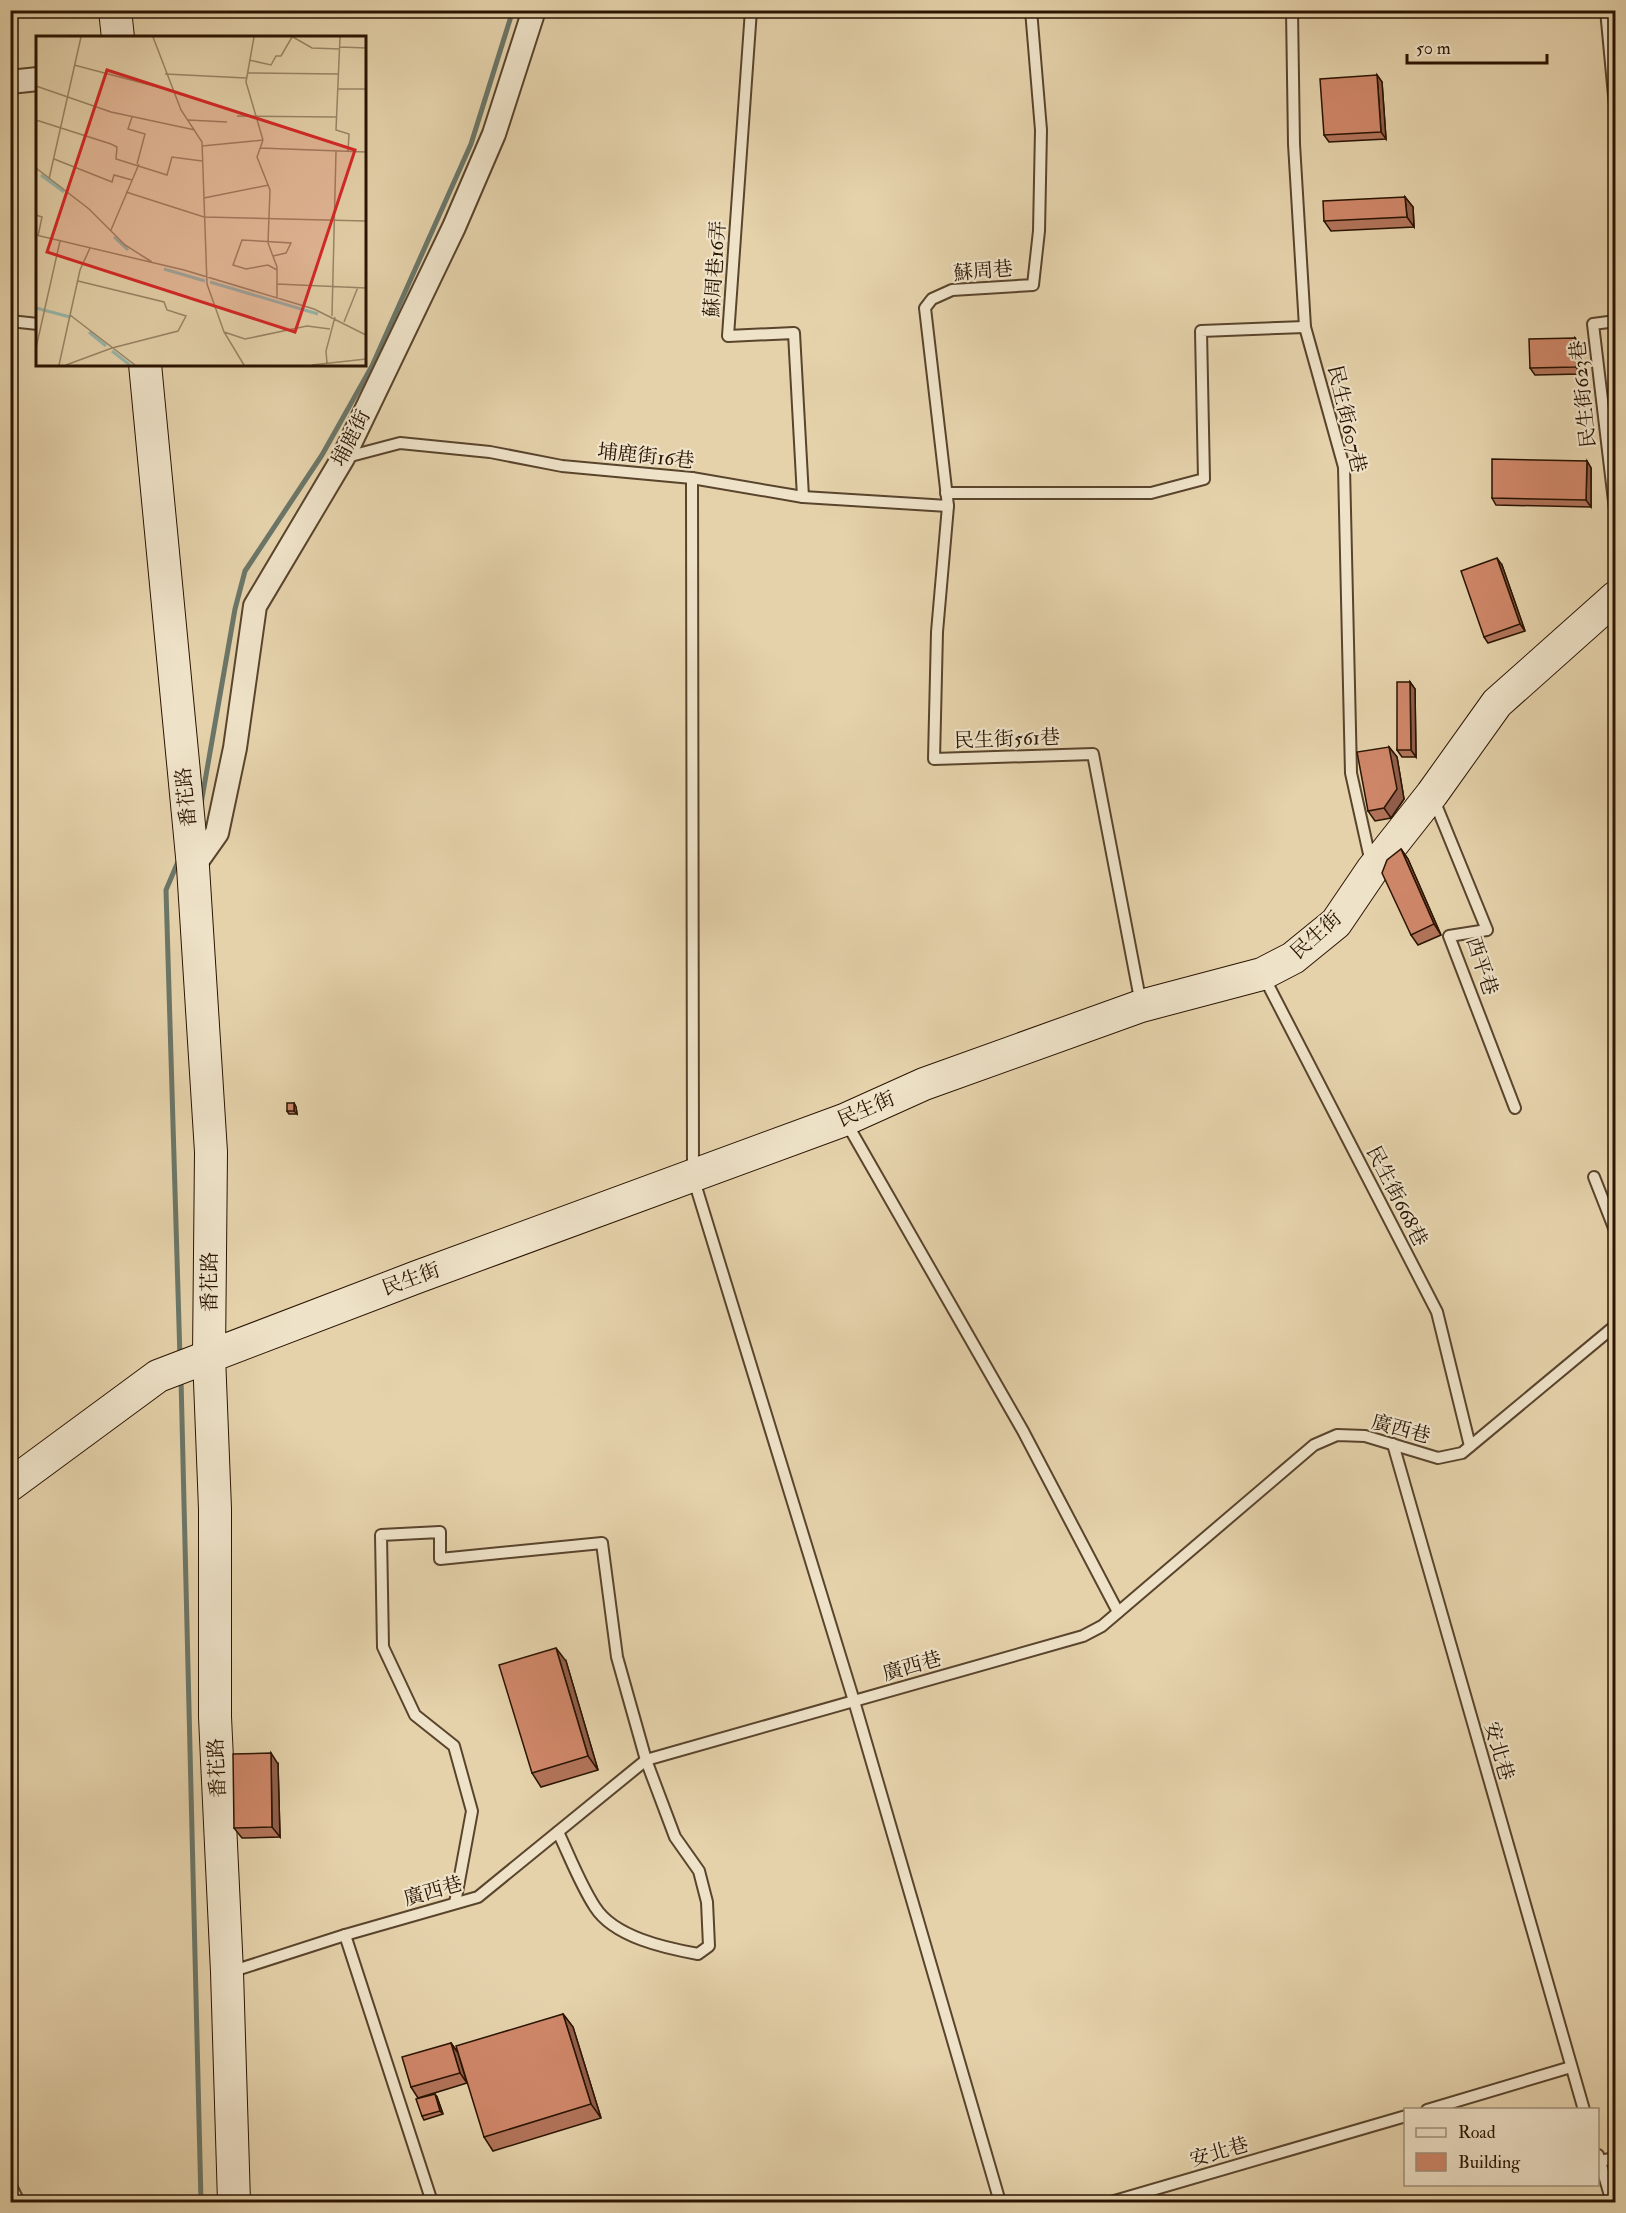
<svg xmlns="http://www.w3.org/2000/svg" width="1626" height="2213" font-family="'IM FELL Double Pica','Noto Serif TC',serif">
<style>
.lines{fill:none;stroke-linecap:round;stroke-linejoin:round}
.stream{stroke:#6b7668;stroke-width:5}
.lane-casing{stroke:#59442c;stroke-width:14}
.street-casing{stroke:#59442c;stroke-width:26}
.secondary-casing{stroke:#2a1402;stroke-width:34}
.lane{stroke:#eee2c8;stroke-width:10}
.street{stroke:#eee2c8;stroke-width:22}
.secondary{stroke:#eee2c8;stroke-width:32}
.wall{fill:#b2745a;stroke:#2a1402;stroke-width:1.5}
.shaded-wall{fill:#915e4a;stroke:#2a1402;stroke-width:1.5}
.building{fill:#cf8769;stroke:#2a1402;stroke-width:1.5}
.labels{text-anchor:middle;dominant-baseline:central;stroke-width:4.5;stroke-linejoin:round;paint-order:stroke}
.street-label{font-size:20px;fill:#2a1402;stroke:#eee2c8}
.inset-river{fill:none;stroke:#96b7ac;stroke-width:3}
.inset-road{fill:none;stroke:#9a8667;stroke-width:1.5}
.view{fill:#d62828;fill-opacity:0.15;stroke:#d62828;stroke-width:3}
.inset-edge{fill:none;stroke:#2a1402;stroke-width:3}
</style>
<rect width="100%" height="100%" fill="#e5d2ab"/>
<filter id="stains"><feTurbulence type="fractalNoise" baseFrequency=".00333" numOctaves="4"/><feColorMatrix values="0 0 0 0 .2 0 0 0 0 .09 0 0 0 0 .02 0 0 0 .5 -.17"/></filter>
<radialGradient id="worn" r=".72"><stop offset=".6" stop-color="#630" stop-opacity="0"/><stop offset="1" stop-color="#630" stop-opacity=".3"/></radialGradient>
<g class="lines">
<g class="stream">
<path d="M201,804L235,609L245,571L322,455L372,366L471,144L513,10"/>
<path d="M180,857L166,890L180,1358"/>
<path d="M181,1379L201,2202"/>
</g>
<g class="lane-casing">
<g id="lane">
<path d="M751,10L728,336L794,333L803,497"/>
<path d="M1031,10L1041,130L1039,231L1033,285L952,290L932,299L925,308L948,506L937,632L934,759L1093,754L1141,1004"/>
<path d="M1292,10L1294,144L1305,327L1344,467L1351,773L1371,863"/>
<path d="M1606,10L1616,117"/>
<path d="M10,321L38,324"/>
<path d="M1616,321L1593,324L1616,518"/>
<path d="M343,458L400,443L490,452L562,466L692,478L803,497L948,506"/>
<path d="M692,478L693,1177L854,1701L1000,2202"/>
<path d="M946,493H1151L1204,479L1201,331L1305,327"/>
<path d="M1434,800L1487,930L1449,936L1515,1108"/>
<path d="M1264,977L1437,1312L1470,1446"/>
<path d="M846,1122L1023,1431L1118,1612"/>
<path d="M1594,1177L1616,1233"/>
<path d="M1393,1444L1584,2110"/>
<path d="M455,1903L472,1811L454,1746L415,1715L383,1647L381,1535L440,1532V1559L602,1543L617,1657L646,1760L675,1837L699,1871L707,1902L709,1946L698,1954C665,1948 614,1937 595,1907C580,1884 570,1857 558,1832"/>
<path d="M345,1935L432,2202"/>
<path d="M230,1972L345,1935L478,1897L646,1760L1083,1636L1102,1626L1314,1445L1337,1435L1365,1436L1438,1458L1462,1453L1616,1325"/>
<path d="M1427,2110L1571,2067"/>
<path d="M1598,2155L1612,2202"/>
<path d="M1599,2161L1616,2158"/>
<path d="M10,2184L19,2202"/>
<path d="M1111,2202L1406,2116"/>
</g>
</g>
<g class="street-casing">
<g id="street">
<path d="M10,82L38,79"/>
<path d="M193,867L217,833L235,748L255,606L343,458L454,227L494,134L534,10"/>
</g>
</g>
<g class="secondary-casing">
<g id="secondary">
<path d="M115,10L118,38"/>
<path d="M145,364L193,867L211,1152L209,1356L215,1509V1717L227,1972L234,2202"/>
<path d="M10,1485L158,1376L417,1277L844,1120L924,1084L1141,1006L1262,974L1293,958L1336,923L1372,870L1432,794L1497,703L1616,597"/>
</g>
</g>
<use href="#lane" class="lane"/>
<use href="#street" class="street"/>
<use href="#secondary" class="secondary"/>
</g>
<g class="wall">
<path d="M1377,75L1382,82L1386,139L1329,142L1324,135Z"/>
<path d="M1405,197L1413,207L1414,227L1331,231L1324,221Z"/>
<path d="M1575,338L1580,345L1581,374L1535,375L1530,368Z"/>
<path d="M1587,461L1591,468V507L1496,505L1492,498Z"/>
<path d="M1502,565L1525,631L1488,643L1484,637Z"/>
<path d="M1410,682L1415,689L1416,757H1402L1397,750Z"/>
<path d="M1389,747L1397,757L1404,799L1391,818L1375,821L1368,811Z"/>
<path d="M1401,849L1408,859L1441,935L1418,945L1411,935Z"/>
<path d="M294,1103L296,1107L297,1114H289L287,1111Z"/>
<path d="M566,1661L598,1770L541,1787L532,1773Z"/>
<path d="M278,1764L280,1837L242,1838L234,1828Z"/>
<path d="M563,2014L573,2027L601,2118L493,2151L484,2137Z"/>
<path d="M451,2043L458,2053L467,2083L418,2098L411,2087Z"/>
<path d="M437,2097L443,2114L424,2120L422,2116Z"/>
</g>
<g class="shaded-wall">
<path d="M1377,75L1382,82L1386,139L1381,132Z"/>
<path d="M1405,197L1413,207L1414,227L1407,217Z"/>
<path d="M1575,338L1580,345L1581,374L1576,367Z"/>
<path d="M1587,461L1591,468V507L1586,500Z"/>
<path d="M1497,558L1502,565L1525,631L1520,624Z"/>
<path d="M1410,682L1415,689L1416,757L1411,750Z"/>
<path d="M1389,747L1397,757L1404,799L1391,818L1384,808Z"/>
<path d="M1401,849L1408,859L1441,935L1434,924Z"/>
<path d="M294,1103L296,1107L297,1114L294,1111Z"/>
<path d="M556,1648L566,1661L598,1770L588,1756Z"/>
<path d="M271,1753L278,1764L280,1837L272,1827Z"/>
<path d="M563,2014L573,2027L601,2118L591,2104Z"/>
<path d="M451,2043L458,2053L467,2083L460,2073Z"/>
<path d="M435,2094L437,2097L443,2114L440,2111Z"/>
</g>
<g class="building">
<path d="M1377,75L1381,132L1324,135L1320,79Z"/>
<path d="M1405,197L1407,217L1324,221L1323,201Z"/>
<path d="M1575,338L1576,367L1530,368L1529,339Z"/>
<path d="M1492,459L1587,461L1586,500L1492,498Z"/>
<path d="M1497,558L1520,624L1484,637L1461,571Z"/>
<path d="M1397,682H1410L1411,750H1397Z"/>
<path d="M1389,747L1397,789L1384,808L1368,811L1357,752Z"/>
<path d="M1401,849L1434,924L1411,935L1382,873L1387,860Z"/>
<rect x="287" y="1103" width="7" height="8"/>
<path d="M556,1648L588,1756L532,1773L499,1665Z"/>
<path d="M271,1753L272,1827L234,1828L233,1754Z"/>
<path d="M563,2014L591,2104L484,2137L456,2046Z"/>
<path d="M451,2043L460,2073L411,2087L402,2057Z"/>
<path d="M435,2094L440,2111L422,2116L416,2099Z"/>
</g>
<g class="labels">
<g class="street-label">
<text transform="translate(715 269) rotate(-86)">蘇周巷16弄</text>
<text transform="translate(983 271) rotate(-5)">蘇周巷</text>
<text transform="translate(1583 394) rotate(-96)">民生街623巷</text>
<text transform="translate(1347 419) rotate(77)">民生街607巷</text>
<text transform="translate(351 438) rotate(-63)">埔鹿街</text>
<text transform="translate(646 456) rotate(6)">埔鹿街16巷</text>
<text transform="translate(1007 739) rotate(-2)">民生街561巷</text>
<text transform="translate(186 797) rotate(-96)">番花路</text>
<text transform="translate(1316 935) rotate(-42)">民生街</text>
<text transform="translate(1482 966) rotate(72)">西平巷</text>
<text transform="translate(866 1109) rotate(-23)">民生街</text>
<text transform="translate(1397 1196) rotate(63)">民生街668巷</text>
<text transform="translate(411 1279) rotate(-20)">民生街</text>
<text transform="translate(209 1282) rotate(-90)">番花路</text>
<text transform="translate(1401 1429) rotate(15)">廣西巷</text>
<text transform="translate(912 1666) rotate(-16)">廣西巷</text>
<text transform="translate(1499 1751) rotate(74)">安北巷</text>
<text transform="translate(217 1768) rotate(-93)">番花路</text>
<text transform="translate(433 1891) rotate(-16)">廣西巷</text>
<text transform="translate(1219 2152) rotate(-16)">安北巷</text>
</g>
</g>
<g transform="translate(36 36)">
<rect width="330" height="330" fill="#e5d2ab"/>
<path class="inset-river" d="M5,139L28,156M78,201L92,214M128,233L169,245M174,246L282,278M0,272L34,281M53,296L70,310M76,315L94,329"/>
<path class="inset-road" d="M117,1L145,74L166,106L171,248L188,296L208,329M218,1L210,46L227,104M257,1L276,12L304,13M304,1L300,94L313,98L312,115M304,11L330,12M213,24L235,29L240,20H245L256,1M38,29L137,55M212,37L302,38M129,38L210,42M0,50L75,76L159,94M301,53H330M201,80L300,81M96,81L92,93L109,98L101,128M0,84L75,108L81,111L80,123L131,139L136,121L166,125M152,84L191,86M227,104L221,121L234,154L232,207L241,231V262M166,110L227,104M224,112L330,116M18,123L76,146L78,139L96,144M0,132L53,173L89,209L116,226M13,143L45,1M90,156L168,181L330,185M168,162L233,149M0,179L6,181L2,200M75,194L103,128M0,199L148,234L278,273L330,299M237,220L250,217L255,207L206,204L197,229L210,233L232,229L241,234M241,248L330,252M34,279L99,329M296,280L300,115M308,286L322,251M188,296L209,303L271,290L294,293M0,312L24,205M291,327L290,315L299,281M23,329L44,234L54,212M30,329L76,312L142,295L150,280L131,274L128,266L42,245M276,329L330,323"/>
<path class="view" d="M71,34L319,114L259,296L11,216Z"/>
<rect width="330" height="330" class="inset-edge"/>
</g>
<rect width="1626" height="2213" fill="none" stroke="#e5d2ab" stroke-width="36"/>
<rect x="12" y="12" width="1602" height="2189" fill="none" stroke="#2a1402" stroke-width="3"/>
<rect x="18" y="18" width="1590" height="2177" fill="none" stroke="#2a1402" stroke-width="1.5"/>
<rect x="1404" y="2108" width="195" height="78" fill="#eee2c8" stroke="#a09079" stroke-width="1.5"/>
<rect x="1416" y="2128" width="30" height="9" fill="#eee2c8" stroke="#a09079" stroke-width="1.5"/>
<text x="1458" y="2138" font-size="18" fill="#2a1402">Road</text>
<rect x="1416" y="2153" width="30" height="18" fill="#cf8769" stroke="#a09079" stroke-width="1.5"/>
<text x="1458" y="2168" font-size="18" fill="#2a1402">Building</text>
<path d="M1407 54v9h140v-9" fill="none" stroke="#2a1402" stroke-width="3"/>
<text x="1416" y="54" font-size="18" fill="#2a1402" stroke="#eee2c8" stroke-width="4.5" paint-order="stroke">50 m</text>
<rect width="100%" height="100%" filter="url(#stains)"/>
<rect width="100%" height="100%" fill="url(#worn)"/>
</svg>
